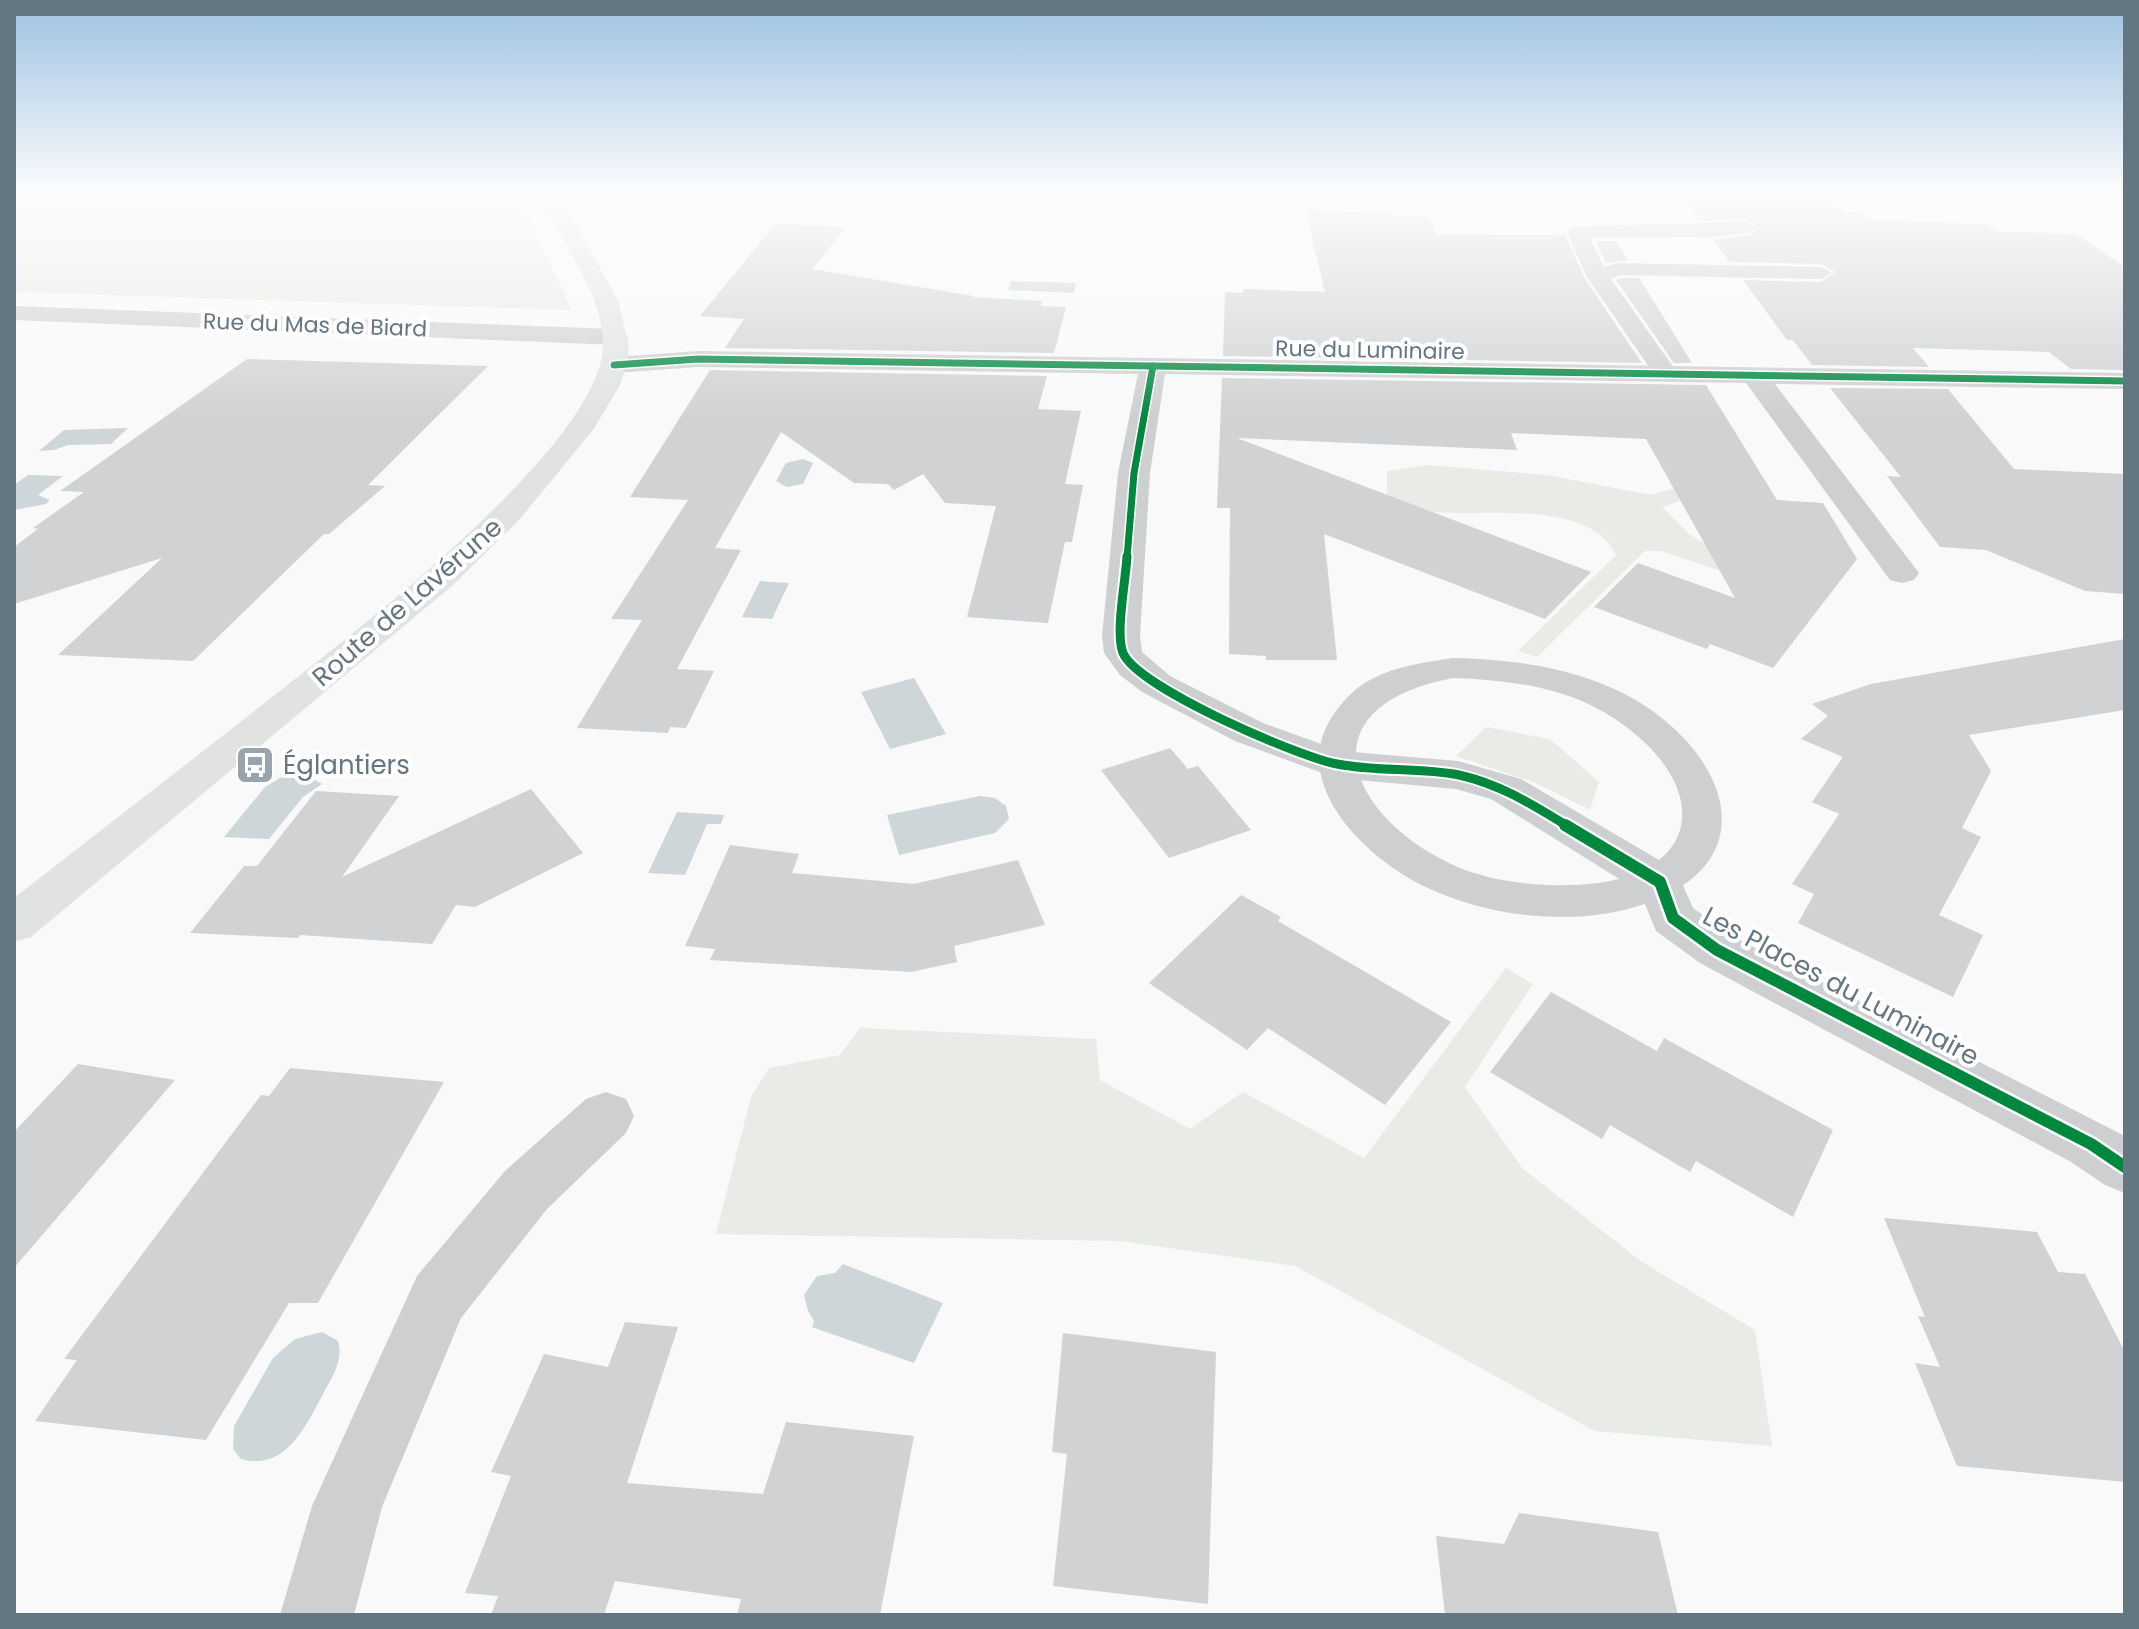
<svg xmlns="http://www.w3.org/2000/svg" width="2139" height="1629" font-family="Poppins,sans-serif">
<style>
.green{fill:#e8ebe6}
.water{fill:#ced6d9}
.building{fill:#d0d2d3}
.lines{fill:none;stroke-linecap:round;stroke-linejoin:round}
.lane{fill:#cecfd0;fill-rule:evenodd}
.street{fill:#cecfd0;fill-rule:evenodd}
.secondary{fill:#e1e2e2;fill-rule:evenodd}
.cycleway-far2-casing{stroke:#fff;stroke-width:10}
.cycleway-far1-casing{stroke:#fff;stroke-width:13}
.cycleway-casing{stroke:#fff;stroke-width:17}
.cycleway-far2{stroke:#00873e;stroke-width:7}
.cycleway-far1{stroke:#00873e;stroke-width:9}
.cycleway{stroke:#00873e;stroke-width:12}
.labels{text-anchor:middle;dominant-baseline:central;stroke-width:8;stroke-linejoin:round;paint-order:stroke}
.far-street-label{font-size:22px;fill:#657683;stroke:#fff}
.street-label{font-size:26px;fill:#657683;stroke:#fff}
.poi-label{font-size:26px;fill:#657683;stroke:#fff;text-anchor:start}
</style>
<rect width="100%" height="100%" fill="#f9f9f9"/>
<g class="green">
<path d="M14,191H516L572,310L14,292Z"/>
<path d="M1428,465L1547,475L1651,495L1744,469L1753,477L1662,507L1689,534L1744,569L1734,575L1661,551H1645L1537,657L1518,651L1616,555C1587,496 1482,519 1428,511C1414,508 1400,501 1387,496V471Z"/>
<path d="M1486,727L1550,739L1599,782L1590,810L1536,783L1456,756Z"/>
<path d="M1506,968L1533,984L1465,1087L1522,1168L1642,1262L1755,1330L1772,1446L1595,1431L1295,1266L1121,1241L716,1234L751,1097L769,1068L840,1055L860,1028L1096,1039L1100,1080L1190,1129L1243,1092L1364,1158Z"/>
</g>
<g class="water">
<path d="M1011,281L1076,283L1074,293L1008,290Z"/>
<path d="M128,428L111,444L68,445L54,450L39,451L64,430Z"/>
<path d="M803,459L813,463L803,484L787,487L776,481L786,463Z"/>
<path d="M28,475L63,476L38,495L50,500L46,504L14,510V485Z"/>
<path d="M760,581L789,583L772,619L742,617Z"/>
<path d="M914,678L946,734L890,749L861,692Z"/>
<path d="M295,769L322,784L303,797L269,839L224,837L265,787Z"/>
<path d="M980,796L995,798L1006,806L1009,819L995,833L899,855L887,815Z"/>
<path d="M677,812L724,815L721,824H707L685,875L648,873Z"/>
<path d="M843,1264L943,1303L914,1363L812,1327L814,1321L808,1311L804,1295L817,1276L835,1273Z"/>
<path d="M322,1332L338,1341C344,1361 332,1377 323,1394C306,1426 285,1472 241,1459L233,1449L234,1426L273,1358L295,1339Z"/>
</g>
<g class="building">
<path d="M1684,200H1829L1847,212H1857L1869,220L1987,224L1997,231L2076,234L2125,267V370L2071,369L2049,352L1913,348L1929,367L1812,365L1793,340H1787L1743,280L1821,282L1835,272L1821,264L1730,262L1713,240L1752,235L1757,226L1745,219L1699,220Z"/>
<path d="M1305,209L1429,217L1436,234L1565,235L1585,279L1642,363L1223,356L1225,292L1243,293V289L1325,292Z"/>
<path d="M776,223L846,227L812,269L974,296L972,297L1042,301L1041,306L1066,307L1054,353L725,348L744,319L700,316Z"/>
<path d="M1595,241H1616L1628,260L1606,263Z"/>
<path d="M1622,278H1639L1692,363H1674L1616,280Z"/>
<path d="M247,359L488,366L368,485L385,486L329,534H324L193,661L58,655L162,558L14,604V547L38,529L33,528L84,492L60,491Z"/>
<path d="M710,370L1047,376L1038,409L1081,411L1065,484L1083,485L1072,542H1065L1048,623L967,617L996,506L945,503L923,474L894,490L888,484L854,483L781,432L715,548L741,550L677,669L714,671L686,728L670,727L668,733L577,728L642,620L611,619L688,500L630,497Z"/>
<path d="M1222,378L1706,385L1777,500L1823,503L1857,559L1773,668L1710,644L1707,649L1594,607L1638,563L1735,598L1646,439L1511,433L1517,450L1237,438L1591,572L1545,619L1324,534L1337,660H1266V656L1229,654L1230,508H1217Z"/>
<path d="M1830,388L1948,389L2014,469L2125,474V594L2085,591L1986,550L1940,547L1887,476L1901,477Z"/>
<path d="M2125,639V710L1969,735L1991,771L1962,828L1981,837L1939,915L1983,935L1953,997L1798,923L1814,894L1792,884L1839,814L1812,802L1843,757L1801,739L1828,716L1812,704L1871,684Z"/>
<path d="M1170,748L1188,769L1198,766L1251,830L1169,858L1101,770Z"/>
<path d="M531,789L583,853L475,907L456,905L432,944L300,935L298,938L190,933L244,866H257L316,791L399,796L342,877Z"/>
<path d="M730,845L799,854L792,873L914,884L1018,860L1045,925L954,946L957,962L911,972L710,960L715,949L685,946Z"/>
<path d="M1241,895L1281,917L1278,921L1451,1022L1385,1105L1268,1028L1247,1050L1149,983Z"/>
<path d="M1551,992L1657,1051L1664,1038L1833,1130L1793,1217L1696,1161L1690,1172L1610,1125L1602,1139L1490,1072Z"/>
<path d="M78,1064L175,1080L14,1268V1132Z"/>
<path d="M290,1068L444,1082L318,1303H289L206,1440L35,1421L77,1360L64,1359L261,1095L269,1096Z"/>
<path d="M1884,1218L2037,1232L2058,1272L2085,1274L2125,1352V1482L1957,1466L1915,1363L1940,1367L1918,1316L1925,1317Z"/>
<path d="M625,1322L678,1327L627,1483L763,1494L786,1422L914,1436L880,1615H737L741,1599L615,1581L604,1615H491L498,1596L465,1593L511,1476L491,1472L544,1354L608,1367Z"/>
<path d="M1063,1333L1216,1352L1208,1604L1053,1586L1067,1454L1052,1452Z"/>
<path d="M1519,1513L1658,1532L1678,1615H1445L1436,1536L1504,1544Z"/>
</g>
<g class="lines">
<g class="lane">
<path d="M1745,222L1752,224L1755,228L1752,232L1711,237L1590,238L1604,267L1618,263L1821,267L1832,273L1821,279L1621,275L1611,279L1679,375L1676,380H1658L1587,277L1567,232L1577,226Z"/>
<path d="M1453,658C1507,659 1562,666 1612,688C1719,735 1783,862 1635,907C1569,926 1490,917 1428,888C1367,860 1283,781 1336,711C1346,698 1357,686 1372,679C1396,666 1426,662 1453,658ZM1453,678C1510,680 1567,687 1615,719C1717,787 1703,881 1573,885C1536,886 1495,882 1460,868C1349,821 1299,707 1453,678Z"/>
</g>
<g class="street">
<path d="M14,306L615,329L624,332L628,337L624,342L615,345L14,320Z"/>
<path d="M698,351L2125,373V389L1775,384L1919,573L1914,580L1902,583L1890,580L1746,383L1165,374L1150,473L1140,636L1142,652L1170,676L1263,723L1341,751L1458,761L1521,779L1676,870L1693,908L1734,937L2125,1136V1193L2105,1185L2071,1162L1700,963L1656,931L1640,892L1491,799L1456,789L1336,778L1235,741L1142,692L1120,675L1104,653L1102,636L1118,473L1138,374L698,367L614,373L604,371L601,365L604,359L614,357Z"/>
<path d="M606,1092L626,1099L634,1116L626,1133L547,1209L461,1318L382,1507L354,1615H280L312,1506L417,1276L505,1171L586,1099Z"/>
</g>
<path class="secondary" d="M538,191H558L618,301L629,345L627,364L620,385L593,430L519,520L453,585L31,937L14,942V898C87,841 161,784 234,727C318,660 600,453 603,346C604,307 579,267 560,234C552,220 541,206 538,191Z"/>
<g class="cycleway-far2-casing">
<g id="cycleway-far2">
<path d="M614,365L698,359L2125,381"/>
<path d="M1127,558L1134,473L1153,366"/>
</g>
</g>
<g class="cycleway-far1-casing">
<path id="cycleway-far1" d="M1127,556C1126,579 1115,633 1123,653C1138,688 1299,757 1337,764C1377,772 1419,767 1459,775C1500,784 1533,805 1569,827"/>
</g>
<g class="cycleway-casing">
<path id="cycleway" d="M1565,825L1660,882L1673,918L1717,950L2091,1144L2125,1167"/>
</g>
<use href="#cycleway-far2" class="cycleway-far2"/>
<use href="#cycleway-far1" class="cycleway-far1"/>
<use href="#cycleway" class="cycleway"/>
</g>
<linearGradient id="sky" x2="0" y2="1"><stop stop-color="#9dc2e2"/><stop offset="0.46" stop-color="#fcfcfc"/><stop offset="1" stop-color="#fcfcfc" stop-opacity="0"/></linearGradient>
<rect width="2139" height="419" fill="url(#sky)"/>
<defs>
<g id="bus-square" transform="scale(2)"><rect x="-9" y="-9" width="18" height="18" rx="4" fill="#99a4ac" stroke="#fff"/><path d="M-5-6H5V4H4V6H2V4H-2V6H-4V4H-5ZM-3.5-4V0h7V-4ZM-3.5 1.2v1.5H-2V1.2ZM2 1.2v1.5H3.5V1.2Z" fill="#fff"/></g>
</defs>
<g fill-rule="evenodd">
<use href="#bus-square" x="255" y="765"/>
</g>
<g class="labels">
<g class="far-street-label">
<text transform="translate(315 325) rotate(2)">Rue du Mas de Biard</text>
<text transform="translate(1370 350) rotate(1)">Rue du Luminaire</text>
</g>
<g class="street-label">
<text transform="translate(407 602) rotate(-41)">Route de Lavérune</text>
<text transform="translate(1841 986) rotate(28)">Les Places du Luminaire</text>
</g>
<g class="poi-label">
<text x="283" y="765">Églantiers</text>
</g>
</g>
<rect width="2139" height="1629" fill="none" stroke="#657683" stroke-width="32"/>
</svg>
